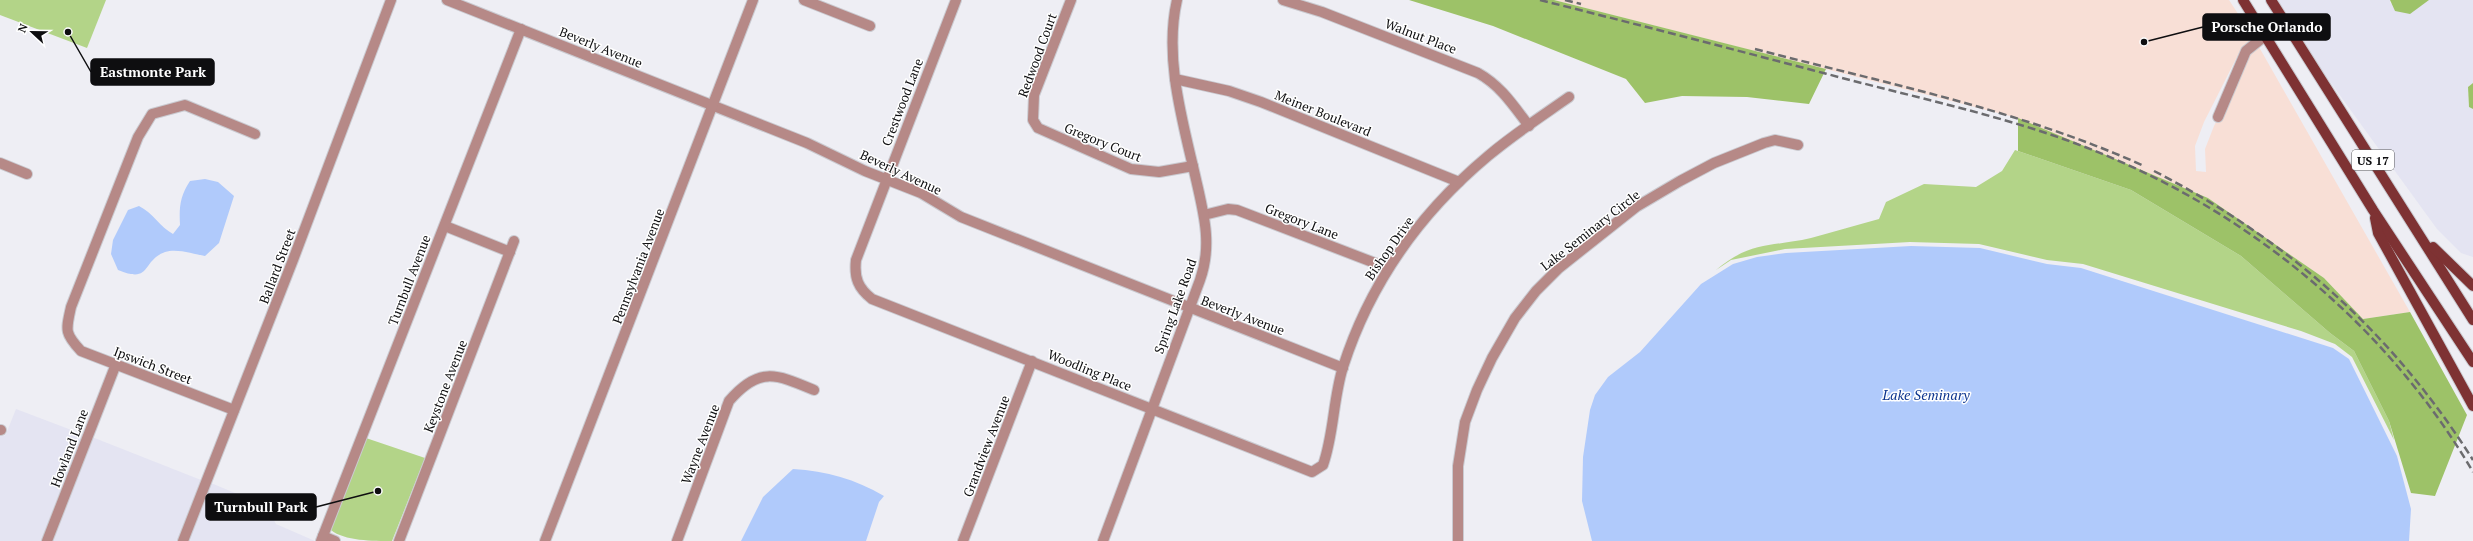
<svg xmlns="http://www.w3.org/2000/svg" width="2473" height="541" font-family="'PT Serif',serif">
<style>
.built{fill:#e4e4f2}
.industrial{fill:#f8dfd6}
.green{fill:#b3d488}
.forest{fill:#9dc268}
.water{fill:#b0cafb}
.lines{fill:none;stroke-linecap:round;stroke-linejoin:round}
.minor-casing{stroke:#cacad0;stroke-width:12}
.tertiary-casing{stroke:#cacad0;stroke-width:12}
.primary-casing{stroke:#cacad0;stroke-width:12}
.minor{stroke:#b68987;stroke-width:10}
.tertiary{stroke:#b68987;stroke-width:10}
.primary{stroke:#7e3233;stroke-width:10}
.rail{stroke:#6b6b6e;stroke-width:2.5;stroke-dasharray:8 4;stroke-linecap:butt}
.labels{text-anchor:middle;dominant-baseline:central;stroke-width:3;stroke-linejoin:round;paint-order:stroke}
.shield{fill:#fff;stroke:#565658;stroke-width:1}
.shield-label{font-size:12px;font-weight:bold;fill:#0e0e10}
.street-label{font-size:13px;fill:#0e0e10;stroke:#fff}
.water-label{font-size:14px;font-style:italic;fill:#0c348e;stroke:#fff}
.leader{fill:none;stroke:#0e0e10;stroke-width:1.5}
.callout-dot{fill:#0e0e10;stroke:#fff;stroke-width:1.5}
.callout{fill:#0e0e10;stroke:#0e0e10;stroke-width:1.5}
.callout-label{font-size:14px;text-anchor:middle;font-weight:bold;fill:#fff}
</style>
<rect width="100%" height="100%" fill="#eeeef4"/>
<g class="built">
<path d="M2277,0H2390V3L2410,13L2429,0H2473V83L2468,87L2469,107L2473,109V257L2461,253L2437,229L2320,68Z"/>
<path d="M16,409L82,434L41,541H0V435L4,436L6,434Z"/>
<path d="M92,437L201,480L177,541H52Z"/>
<path d="M211,483L266,506L276,524L315,541H188Z"/>
</g>
<path class="industrial" d="M1554,0H2229L2254,38L2241,49L2204,122L2195,146L2196,171L2206,172L2205,149L2214,126L2251,54L2259,47L2410,312L2363,319L2324,278L2208,198L2014,117Z"/>
<g class="green">
<path d="M0,0H106L87,48L0,15Z"/>
<path d="M2015,150L2131,190L2241,256L2330,333L2354,351L2389,421L2394,440L2352,357L2335,344L2301,331L2083,264L2047,260L1979,244L1910,242L1785,249L1731,260L1716,270C1750,241 1772,247 1811,238C1834,232 1856,225 1879,219L1886,202L1924,184L1976,187L2002,171Z"/>
<path d="M366,438L425,458L392,541C373,541 344,541 331,530V524Z"/>
</g>
<g class="forest">
<path d="M1409,0H1554L1826,69L1809,104L1747,97L1682,96L1645,103L1626,79L1493,26Z"/>
<path d="M2390,0H2429L2410,14L2395,11Z"/>
<path d="M2473,83V109L2469,107L2468,87Z"/>
<path d="M2018,118L2208,198L2324,278L2363,319L2410,312L2467,415L2435,496L2411,493L2389,421L2354,351L2330,333L2241,256L2131,190L2018,151Z"/>
</g>
<g class="water">
<path d="M205,179L218,182L234,196L219,243L205,256C193,254 177,248 165,252C141,261 152,284 118,270L111,254L113,240L128,210L139,206C153,213 160,227 173,234L180,225C179,207 180,196 190,181Z"/>
<path d="M1911,246L1980,248L2047,264L2081,268L2333,348L2349,359L2397,456L2411,509L2409,541H1592L1582,501L1583,457L1590,410L1595,395L1608,377L1640,352L1701,284L1733,264L1757,257L1786,253Z"/>
<path d="M793,469C827,471 855,479 884,496L879,502L866,541H741L763,497Z"/>
</g>
<g class="lines">
<g class="minor-casing">
<g id="minor">
<path d="M447,0L807,143L865,171L921,193L961,217L1343,368"/>
<path d="M804,0L870,26"/>
<path d="M956,0L856,260C854,278 858,288 872,299L1312,472L1323,465C1334,434 1333,399 1343,367C1370,283 1421,212 1488,156C1514,134 1542,116 1569,97"/>
<path d="M1071,0L1034,95L1033,120L1038,128L1131,169L1159,172L1193,166"/>
<path d="M1283,0L1322,12L1478,73C1501,86 1513,105 1529,126"/>
<path d="M1175,79L1229,91L1261,102L1459,182"/>
<path d="M2218,117L2246,51L2266,35"/>
<path d="M0,163L27,174"/>
<path d="M1204,215L1228,209L1237,210L1388,268"/>
<path d="M445,226L510,252"/>
<path d="M234,410L81,351C64,333 66,330 71,307L138,137L152,114L185,105L255,134"/>
<path d="M0,430H1"/>
<path d="M323,536L335,541"/>
<path d="M47,541L116,364"/>
<path d="M321,541L521,29"/>
<path d="M399,541L514,241"/>
<path d="M545,541L753,0"/>
<path d="M677,541L729,401C759,366 776,374 814,390"/>
<path d="M963,541L1032,361"/>
<path d="M1458,541V466L1465,422L1477,390L1492,358L1515,318L1536,291L1559,268L1636,207L1680,181L1714,163L1764,143L1775,140L1798,145"/>
</g>
</g>
<g class="tertiary-casing">
<g id="tertiary">
<path d="M183,541L293,260L391,0"/>
<path d="M1103,541L1200,280C1213,244 1203,211 1195,175C1182,119 1164,57 1177,0"/>
</g>
</g>
<g class="primary-casing">
<g id="primary">
<path d="M2243,0L2373,210L2473,362"/>
<path d="M2271,0L2473,320"/>
<path d="M2375,218L2378,233L2473,406"/>
<path d="M2433,247L2473,286"/>
</g>
</g>
<use href="#minor" class="minor"/>
<use href="#tertiary" class="tertiary"/>
<use href="#primary" class="primary"/>
<g class="rail">
<path d="M1540,0C1644,26 1747,53 1850,80C1935,102 2024,121 2105,155C2257,218 2390,330 2473,472"/>
<path d="M1565,0L1581,4"/>
<path d="M1755,49C1885,83 2019,110 2142,165"/>
<path d="M2154,171C2288,240 2392,332 2473,460"/>
</g>
</g>
<g class="labels">
<rect class="shield" x="2352" y="150" width="42" height="20" rx="3"/>
<g class="shield-label">
<text x="2373" y="160">US 17</text>
</g>
<g class="street-label">
<text transform="translate(1421 36) rotate(21)">Walnut Place</text>
<text transform="translate(601 47) rotate(22)">Beverly Avenue</text>
<text transform="translate(1037 55) rotate(-70)">Redwood Court</text>
<text transform="translate(902 102) rotate(-69)">Crestwood Lane</text>
<text transform="translate(1323 113) rotate(22)">Meiner Boulevard</text>
<text transform="translate(1103 142) rotate(22)">Gregory Court</text>
<text transform="translate(901 172) rotate(25)">Beverly Avenue</text>
<text transform="translate(1302 221) rotate(21)">Gregory Lane</text>
<text transform="translate(1590 230) rotate(-38)">Lake Seminary Circle</text>
<text transform="translate(1389 248) rotate(-55)">Bishop Drive</text>
<text transform="translate(277 266) rotate(-69)">Ballard Street</text>
<text transform="translate(638 266) rotate(-69)">Pennsylvania Avenue</text>
<text transform="translate(409 280) rotate(-69)">Turnbull Avenue</text>
<text transform="translate(1175 306) rotate(-70)">Spring Lake Road</text>
<text transform="translate(1243 315) rotate(21)">Beverly Avenue</text>
<text transform="translate(153 365) rotate(21)">Ipswich Street</text>
<text transform="translate(1090 370) rotate(22)">Woodling Place</text>
<text transform="translate(445 386) rotate(-69)">Keystone Avenue</text>
<text transform="translate(700 444) rotate(-69)">Wayne Avenue</text>
<text transform="translate(986 446) rotate(-69)">Grandview Avenue</text>
<text transform="translate(69 448) rotate(-69)">Howland Lane</text>
</g>
<g class="water-label">
<text x="1926" y="394">Lake Seminary</text>
</g>
</g>
<path class="leader" d="M2144 42L2203 27M68 32L91 72M378 491L316 507"/>
<g class="callout-dot">
<circle cx="2144" cy="42" r="4"/>
<circle cx="68" cy="32" r="4"/>
<circle cx="378" cy="491" r="4"/>
</g>
<g class="callout">
<rect x="2203" y="14" width="127" height="26" rx="4"/>
<rect x="91" y="59" width="123" height="26" rx="4"/>
<rect x="206" y="494" width="110" height="26" rx="4"/>
</g>
<g class="callout-label">
<text x="2267" y="32">Porsche Orlando</text>
<text x="153" y="77">Eastmonte Park</text>
<text x="261" y="512">Turnbull Park</text>
</g>
<g transform="translate(32 32) rotate(292)" stroke="#ffffff" stroke-width="3" paint-order="stroke">
<path d="M0-3L7 15L0 10L-7 15Z" fill="#0e0e10"/>
<text y="-6" font-size="11" font-weight="bold" text-anchor="middle" fill="#0e0e10">N</text>
</g>
</svg>
